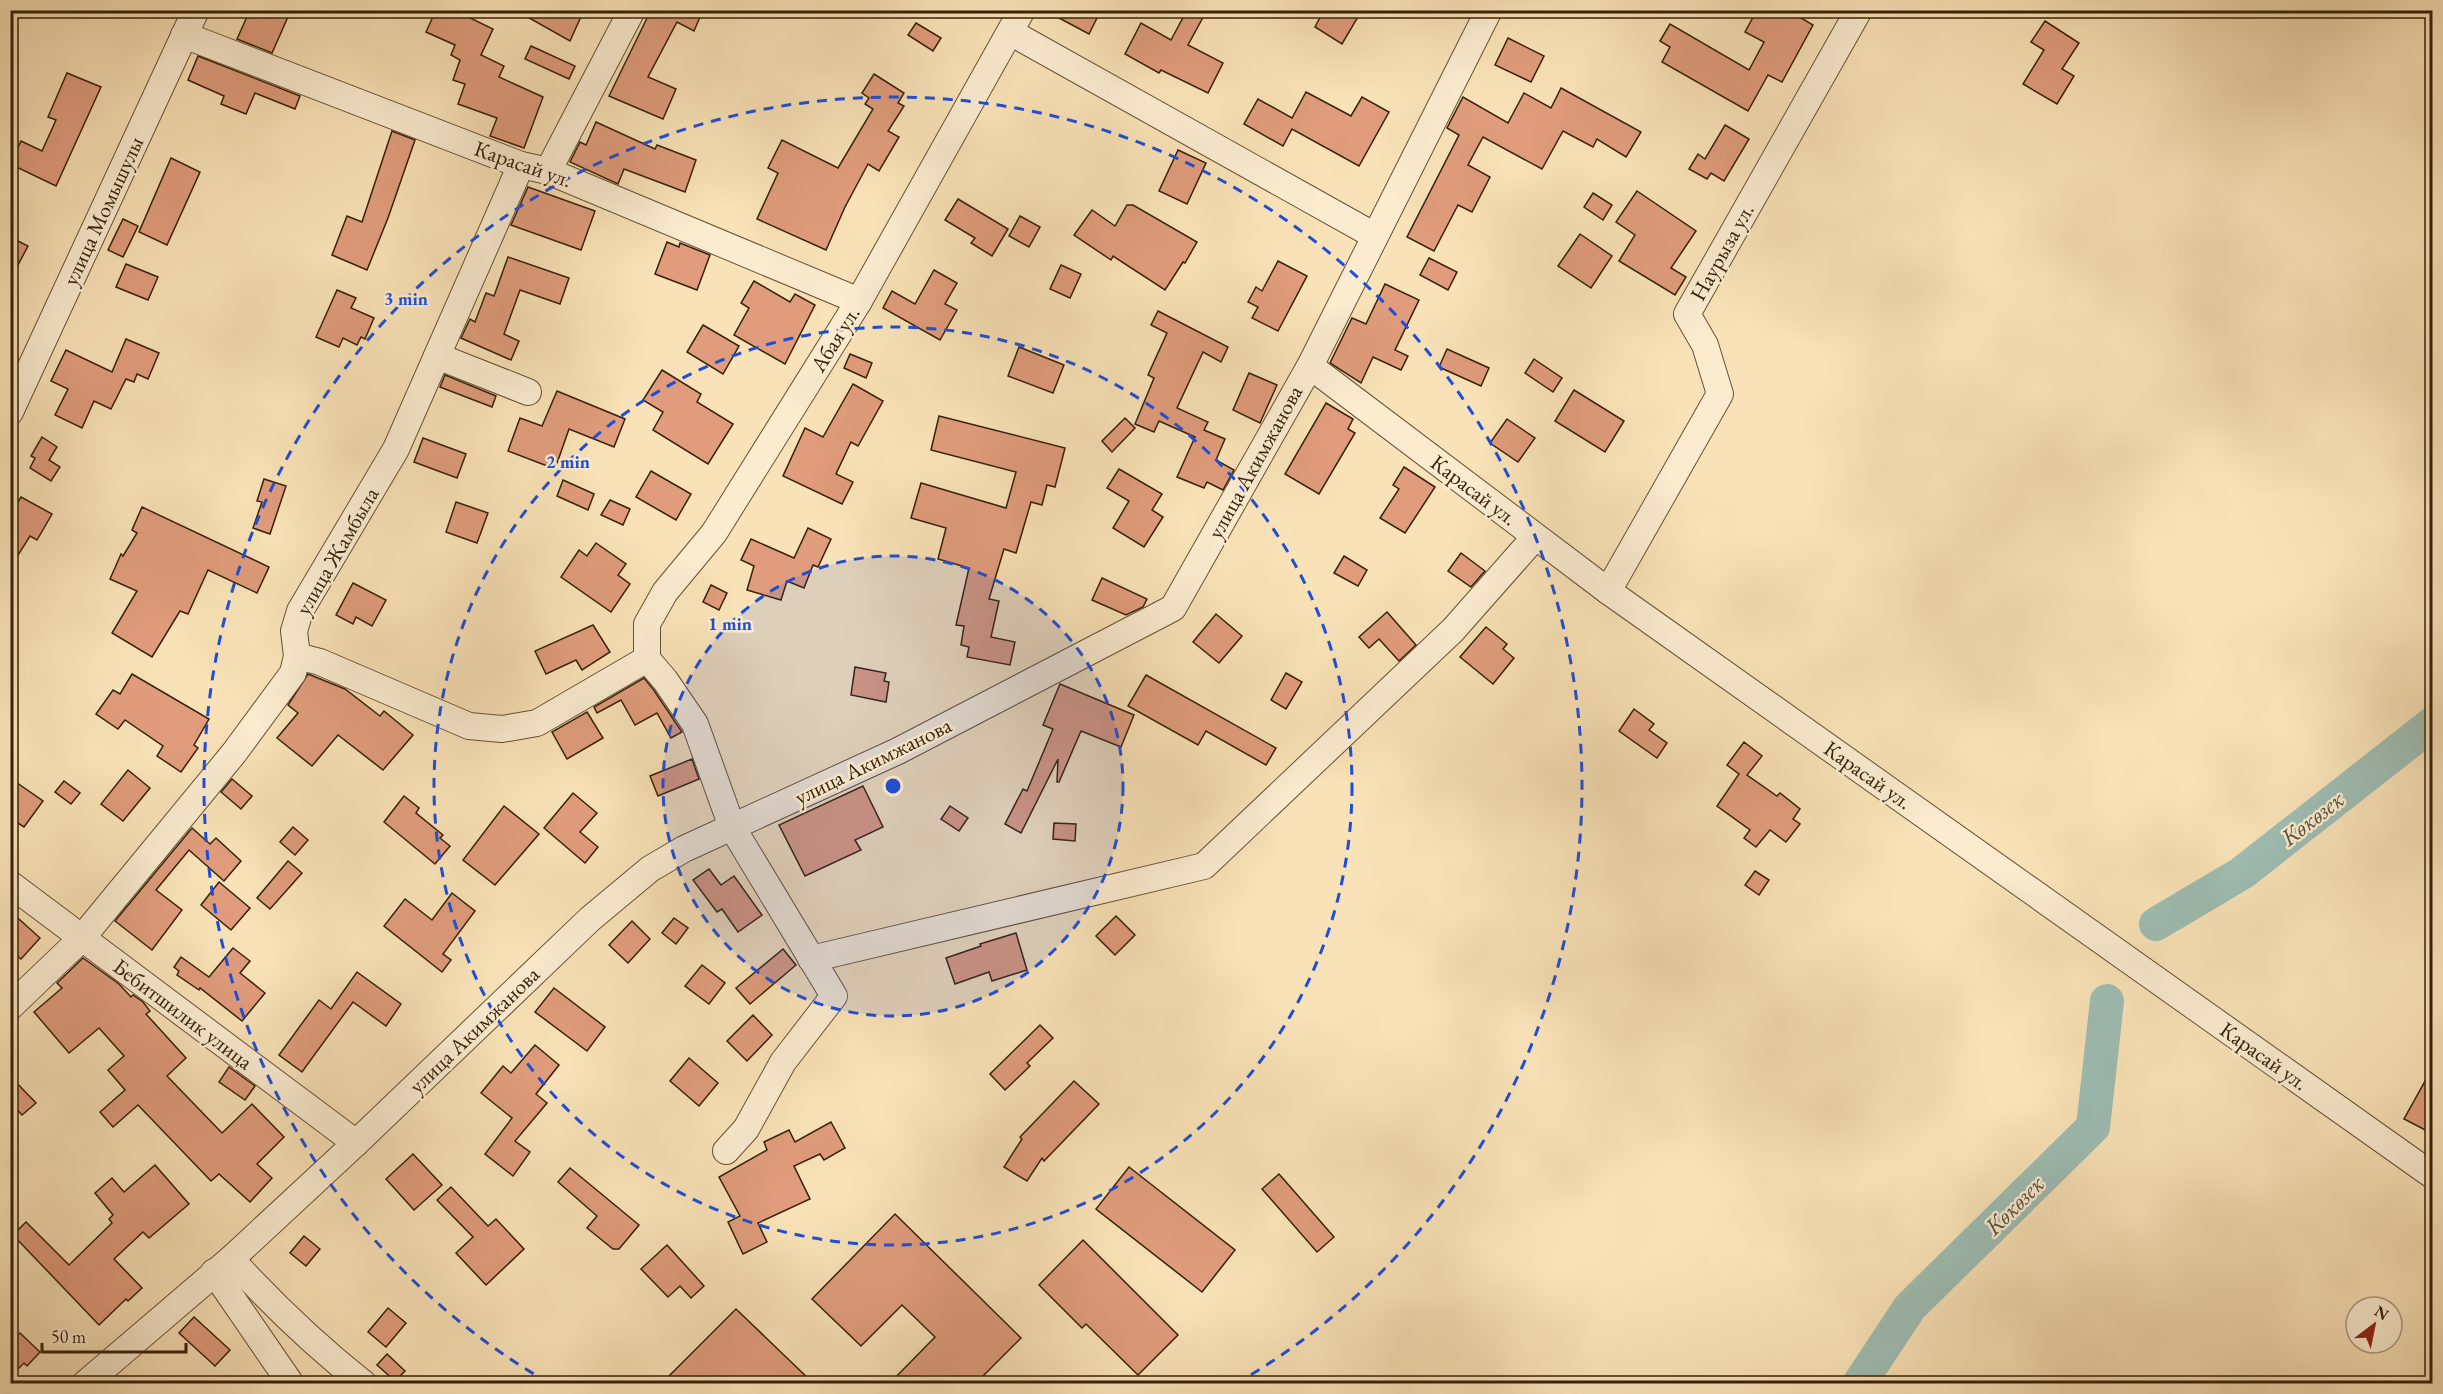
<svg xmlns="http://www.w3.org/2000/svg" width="2443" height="1394" font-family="'EB Garamond',serif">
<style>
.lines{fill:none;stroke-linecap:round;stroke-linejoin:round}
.river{stroke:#9ebdb3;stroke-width:34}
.building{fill:#e09c7c;stroke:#362009;stroke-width:1.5}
.minor-casing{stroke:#675034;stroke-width:28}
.minor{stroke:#fbecd0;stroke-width:26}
.ring{fill:none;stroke:#1d4ed8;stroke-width:3;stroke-dasharray:10 8}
.labels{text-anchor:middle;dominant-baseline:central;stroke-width:5;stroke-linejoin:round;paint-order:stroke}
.street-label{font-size:22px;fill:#362009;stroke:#fbecd0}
.water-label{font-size:24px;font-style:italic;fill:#554f3c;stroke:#fbecd0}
.centre{fill:#1d4ed8;stroke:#fbecd0;stroke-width:3}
.ring-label{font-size:18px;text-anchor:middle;font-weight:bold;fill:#1d4ed8;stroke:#fbecd0;stroke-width:5;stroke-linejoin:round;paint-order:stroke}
</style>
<rect width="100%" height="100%" fill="#f9e2b7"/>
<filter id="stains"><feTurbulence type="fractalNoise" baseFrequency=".00333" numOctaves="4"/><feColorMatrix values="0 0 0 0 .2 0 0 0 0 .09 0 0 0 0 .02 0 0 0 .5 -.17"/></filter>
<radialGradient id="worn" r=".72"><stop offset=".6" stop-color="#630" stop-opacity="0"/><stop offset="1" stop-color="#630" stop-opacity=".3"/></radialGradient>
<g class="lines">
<g class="river">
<path d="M2156,924L2242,873L2432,724"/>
<path d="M1859,1384L1910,1307L2093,1127L2107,1001"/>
</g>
</g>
<g class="building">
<path d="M250,10H291L272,53L237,39Z"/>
<path d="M436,10H454L493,29L481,55L504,66L499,77L543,97L524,148L490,136L497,118L458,104L465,84L453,80L460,60L451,55L455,45L426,32Z"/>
<path d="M515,10H584L570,41Z"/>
<path d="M651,10H703L694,31L677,22L648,77L676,89L663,119L609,96Z"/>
<path d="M1044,10H1101L1089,34Z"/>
<path d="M1187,10H1207L1188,45L1223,63L1208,93L1161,70L1159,73L1125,54L1141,23L1171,40Z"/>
<path d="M1324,10H1362L1342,44L1315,27Z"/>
<path d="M1757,10H1788L1813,25L1782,82L1768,75L1748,111L1662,62L1670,47L1660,41L1670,24L1749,70L1764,42L1745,32Z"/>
<path d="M2045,21L2079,43L2062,69L2074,76L2057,104L2023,84L2044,50L2031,42Z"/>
<path d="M916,23L941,38L933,51L908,35Z"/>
<path d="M1508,38L1544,56L1531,82L1495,65Z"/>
<path d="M531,46L575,66L569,79L525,59Z"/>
<path d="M198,56L300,96L295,109L255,93L246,114L221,104L224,96L188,80Z"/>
<path d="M67,73L101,87L56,186L10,164L21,141L42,151L56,120L48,117Z"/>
<path d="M874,74L904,93L898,103L904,106L888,131L899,137L879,171L868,164L845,207L826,250L757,219L778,173L768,168L782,140L838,168L873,109L865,104L869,98L862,93Z"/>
<path d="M1561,88L1641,132L1626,157L1597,139L1593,147L1563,131L1542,169L1483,137L1468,165L1490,177L1472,212L1458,205L1434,251L1407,237L1459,135L1447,128L1463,97L1508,123L1524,93L1551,108Z"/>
<path d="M1306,92L1351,116L1362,97L1389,112L1359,166L1292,129L1283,146L1244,124L1258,99L1292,118Z"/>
<path d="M596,122L655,149L657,145L696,160L685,192L624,169L618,184L570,162L580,142L586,145Z"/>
<path d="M1725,125L1749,139L1724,181L1711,173L1707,179L1689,169L1698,154L1705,159Z"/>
<path d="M392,131L415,140L388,218L367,270L332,255L347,216L362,222Z"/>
<path d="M1178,150L1206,163L1187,204L1159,191Z"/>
<path d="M171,158L200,172L167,245L139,232Z"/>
<path d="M528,187L595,211L581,250L511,225Z"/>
<path d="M1637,191L1696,231L1671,268L1686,277L1675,295L1619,261L1635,235L1616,222Z"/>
<path d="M1593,193L1612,205L1603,220L1584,207Z"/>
<path d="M958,199L1008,229L992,256L971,243L975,238L945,220Z"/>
<path d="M1127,205H1133L1197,242L1185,263L1183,262L1165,290L1113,256L1111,260L1074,235L1092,210L1115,226Z"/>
<path d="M1020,216L1040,227L1029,247L1009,236Z"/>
<path d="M123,219L138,226L123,257L108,250Z"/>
<path d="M1580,234L1612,256L1591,288L1558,266Z"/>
<path d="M10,237L28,246L10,280Z"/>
<path d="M667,242L679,247L680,243L710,255L697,290L655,274Z"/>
<path d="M508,257L569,278L560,304L520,290L504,334L519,341L511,360L461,338L470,319L475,322L486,293L494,296Z"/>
<path d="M1429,258L1457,272L1448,290L1420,275Z"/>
<path d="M1278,261L1307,276L1278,331L1252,318L1258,307L1248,302L1256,287L1262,291Z"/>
<path d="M126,264L158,277L148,300L116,287Z"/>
<path d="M1061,265L1081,274L1070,298L1050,289Z"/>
<path d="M934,270L957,283L945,304L957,310L940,340L883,308L892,291L915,304Z"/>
<path d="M754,281L790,302L795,294L815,305L785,364L734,335L749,308L741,303Z"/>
<path d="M1385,284L1419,300L1395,350L1408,356L1401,370L1373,357L1361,383L1330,363L1352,318L1366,324Z"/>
<path d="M337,290L356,298L351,308L374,318L365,339L361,337L357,345L343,338L339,347L316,337Z"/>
<path d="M1158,311L1228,347L1221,362L1203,352L1177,408L1208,422L1204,430L1225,439L1216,460L1234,470L1223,490L1207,482L1204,488L1177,477L1195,437L1159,421L1154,432L1135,424L1154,378L1148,375L1167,333L1151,325Z"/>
<path d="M703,325L739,346L723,374L687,352Z"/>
<path d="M126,339L159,353L148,379L137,374L134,382L126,379L111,409L94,401L82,428L55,415L68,389L51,381L66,350L112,372Z"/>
<path d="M1019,347L1064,365L1053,393L1008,376Z"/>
<path d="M1447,349L1489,368L1481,386L1439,367Z"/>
<path d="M850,354L872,363L866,378L844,368Z"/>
<path d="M1534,359L1562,378L1553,392L1525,373Z"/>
<path d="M662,370L701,394L697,402L733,424L708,464L653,430L663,412L643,400Z"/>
<path d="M1249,373L1277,385L1260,423L1233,410Z"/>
<path d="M445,375L496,396L492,407L440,387Z"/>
<path d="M853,384L883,401L858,446L851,442L836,474L853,482L842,504L783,476L805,428L823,437Z"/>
<path d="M1574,390L1624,421L1605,452L1555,421Z"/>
<path d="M557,391L625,419L614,447L569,429L555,469L508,451L520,418L542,426Z"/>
<path d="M1326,403L1353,419L1348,429L1355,433L1319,494L1285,474Z"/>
<path d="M939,416L1065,448L1055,487L1047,485L1042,505L1031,502L1016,553L1004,549L989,599L999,601L991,637L1015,642L1010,665L967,657L969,647L961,645L964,626L956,625L969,568L938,559L946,528L911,518L921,483L1006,508L1016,472L931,450Z"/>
<path d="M1125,418L1135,428L1112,452L1102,441Z"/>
<path d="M1507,419L1535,438L1518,462L1490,443Z"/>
<path d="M42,437L57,447L49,460L60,467L51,481L30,468L35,458L31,456Z"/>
<path d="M423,438L466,454L457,478L414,462Z"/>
<path d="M1404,467L1435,487L1405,533L1380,518L1399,489L1393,485Z"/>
<path d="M1119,469L1162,494L1152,510L1163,517L1144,547L1113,528L1129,501L1107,488Z"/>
<path d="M651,471L691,494L676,520L636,497Z"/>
<path d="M264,479L286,486L270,534L253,528L262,502L257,501Z"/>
<path d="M563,480L594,494L588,510L557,496Z"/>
<path d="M21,497L52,514L37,540L30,536L10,568V516Z"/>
<path d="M610,500L630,509L623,525L601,515Z"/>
<path d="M456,502L488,513L477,543L446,532Z"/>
<path d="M142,507L269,567L257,593L208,570L188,614L180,611L152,657L112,633L137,591L110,579L121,554L123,556L137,533L132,530Z"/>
<path d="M808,528L831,539L818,567L813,565L804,588L787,581L781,600L747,590L754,566L741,560L751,539L794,558Z"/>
<path d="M596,543L626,564L618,575L630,584L611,612L561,577L579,550L587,556Z"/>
<path d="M1461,553L1485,571L1471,587L1448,571Z"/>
<path d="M1344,556L1367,570L1358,586L1334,573Z"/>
<path d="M1102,578L1147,599L1143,607L1126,615L1092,600Z"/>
<path d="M353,583L386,600L372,626L356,617L353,624L336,615Z"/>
<path d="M711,585L727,593L719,610L703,602Z"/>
<path d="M1387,612L1416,645L1399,661L1379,639L1369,648L1359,637Z"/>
<path d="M1216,614L1242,636L1219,663L1193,642Z"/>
<path d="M593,625L610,652L582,670L576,660L546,674L535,651Z"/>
<path d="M1486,627L1507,644L1503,649L1514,658L1493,684L1460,657Z"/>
<path d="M855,667L886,673L884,681L889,682L886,702L851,695Z"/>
<path d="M1286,673L1302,682L1286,709L1271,700Z"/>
<path d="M132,674L209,719L194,745L198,748L181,772L157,756L163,746L125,720L118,729L96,714L113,690L120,694Z"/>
<path d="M308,674L345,689L380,716L384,711L413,735L383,770L338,735L312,766L277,738L298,713L288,705Z"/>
<path d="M1146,675L1276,748L1266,765L1206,731L1198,745L1128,706Z"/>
<path d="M644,678L653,689L682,732L671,738L657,713L635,725L621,700L597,713L594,707Z"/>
<path d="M1060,684L1134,715L1121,747L1081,731L1059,782H1057L1058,759L1021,833L1005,824L1023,789L1027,791L1053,729L1043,725Z"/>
<path d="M1634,709L1654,724L1649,730L1667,743L1657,758L1619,731Z"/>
<path d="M587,712L603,738L567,759L552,732Z"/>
<path d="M1744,742L1762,756L1747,775L1777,796L1780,793L1800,809L1793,819L1800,824L1786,842L1770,830L1756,847L1744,838L1750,830L1717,806L1739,774L1727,765Z"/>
<path d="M692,759L699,779L658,796L650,776Z"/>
<path d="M128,770L150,788L123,821L101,804Z"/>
<path d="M10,778L43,801L24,827L10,818Z"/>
<path d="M232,779L252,796L241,809L221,792Z"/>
<path d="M64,781L80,793L71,804L55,792Z"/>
<path d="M863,786L883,827L855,840L861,850L805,876L779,825Z"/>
<path d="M573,793L597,813L580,832L598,847L585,863L544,828Z"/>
<path d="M404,796L419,808L416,813L443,835L440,838L450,846L435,864L384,822Z"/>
<path d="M504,806L539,834L495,885L463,860Z"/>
<path d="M950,806L968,818L959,831L941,819Z"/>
<path d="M1054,823L1076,824L1075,841L1053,839Z"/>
<path d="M293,827L308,840L295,855L280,842Z"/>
<path d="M192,828L210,844L216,838L241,861L224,881L189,850L156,890L182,910L152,950L115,921Z"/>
<path d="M288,861L302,873L270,909L257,898Z"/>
<path d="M709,869L721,885L734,876L762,915L738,932L722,909L717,912L693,880Z"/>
<path d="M1755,871L1769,880L1759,895L1745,885Z"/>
<path d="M219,882L250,908L231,930L201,905Z"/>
<path d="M452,893L475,911L443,954L451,960L442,972L384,926L405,899L432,920Z"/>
<path d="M10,911L40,938L21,959L10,950Z"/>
<path d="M1116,916L1135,935L1115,955L1096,936Z"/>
<path d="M674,918L688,928L676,944L662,933Z"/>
<path d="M632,921L650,939L628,963L609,945Z"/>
<path d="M1016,933L1027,970L992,981L989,972L955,984L946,958L981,946L980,944Z"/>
<path d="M233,948L250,961L240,973L265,993L242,1021L200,988L199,990L177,975L179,971L174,967L181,957L209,977Z"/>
<path d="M783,949L796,965L750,1004L736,988Z"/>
<path d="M83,958L119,984L131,997L133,995L143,1002L150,1011L146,1014L186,1058L167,1076L222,1133L252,1104L284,1137L257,1164L272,1178L250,1202L219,1174L211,1181L138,1105L113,1127L100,1112L125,1090L108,1070L124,1056L99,1028L69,1053L34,1012L62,988L57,983Z"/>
<path d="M702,965L725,983L709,1004L685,986Z"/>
<path d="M357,972L401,1004L386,1026L353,1002L302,1072L279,1055L319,1000L331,1009Z"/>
<path d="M554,988L605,1027L587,1051L535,1012Z"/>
<path d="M753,1015L772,1035L747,1061L727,1041Z"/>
<path d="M1040,1025L1053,1038L1027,1063L1030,1066L1005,1090L990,1074Z"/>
<path d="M535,1045L559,1065L536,1094L547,1103L515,1141L530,1152L513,1176L485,1154L512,1118L481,1093L503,1066L511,1073Z"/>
<path d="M689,1058L718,1083L699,1106L670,1081Z"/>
<path d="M229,1067L255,1086L245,1100L219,1082Z"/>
<path d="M2433,1067V1134L2404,1119Z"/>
<path d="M10,1076L36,1103L22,1115L10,1102Z"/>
<path d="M1074,1081L1099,1104L1044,1161L1042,1158L1027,1181L1004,1167L1022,1139L1020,1137Z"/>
<path d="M831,1122L845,1148L824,1160L820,1154L794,1166L810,1199L758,1223L767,1242L743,1254L728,1222L740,1216L719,1177L767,1150L764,1142L789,1130L795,1142Z"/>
<path d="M413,1154L442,1185L414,1210L386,1179Z"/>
<path d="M155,1165L189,1204L149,1238L143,1232L114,1259L142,1288L128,1301L126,1299L99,1325L13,1235L26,1222L69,1265L112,1223L109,1219L113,1215L95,1193L112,1178L124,1192Z"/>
<path d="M1129,1167L1235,1250L1202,1292L1096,1209Z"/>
<path d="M570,1168L639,1225L619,1249H613L587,1228L597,1216L558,1182Z"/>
<path d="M1279,1174L1334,1237L1317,1252L1262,1189Z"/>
<path d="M451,1187L488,1226L496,1219L524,1249L486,1285L456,1253L473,1237L437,1200Z"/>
<path d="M895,1214L1021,1338L976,1383H890L935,1337L902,1305L861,1346L812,1299Z"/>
<path d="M304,1236L320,1249L306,1266L290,1253Z"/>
<path d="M1083,1240L1178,1335L1138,1375L1086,1324L1082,1328L1039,1285Z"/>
<path d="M667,1245L704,1286L691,1298L680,1286L668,1297L641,1269Z"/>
<path d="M388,1308L406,1323L386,1347L368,1332Z"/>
<path d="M736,1309L813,1383H662Z"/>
<path d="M194,1317L230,1350L215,1366L179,1333Z"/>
<path d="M20,1333L40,1352L27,1366L24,1363L19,1368L10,1360V1343Z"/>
<path d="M387,1354L405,1371L395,1381L377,1365Z"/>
</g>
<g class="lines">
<g class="minor-casing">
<g id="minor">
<path d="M1010,32L1375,236"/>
<path d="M184,35L521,165L548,171L859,301"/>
<path d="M548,171L632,10"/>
<path d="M437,356L528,392"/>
<path d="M1310,366L1608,591L2432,1175"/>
<path d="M10,412L196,10"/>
<path d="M1608,591L1720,394L1705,345L1687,314L1859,10"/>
<path d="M297,656L320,662L469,726L502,729L537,723L647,659"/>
<path d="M647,659V624L665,592L714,533L859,301L1022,10"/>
<path d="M647,659L665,680L695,724L732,827L834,996L783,1062L746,1129L726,1151"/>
<path d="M10,884L356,1143"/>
<path d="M811,959L1204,866L1453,630L1535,537"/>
<path d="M10,1007L81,939L234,753L293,673L297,656L294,631L300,611L396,449L521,165"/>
<path d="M231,1259C272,1304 316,1346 364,1384"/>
<path d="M214,1272L291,1384"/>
<path d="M85,1384L231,1259L356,1143L590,919L650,869L684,849L898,751L1173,608L1310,366L1489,10"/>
</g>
</g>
<use href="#minor" class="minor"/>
</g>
<circle cx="893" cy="786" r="230" fill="#1d4ed8" fill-opacity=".12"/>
<g class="ring">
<circle cx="893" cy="786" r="230"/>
<circle cx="893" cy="786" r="459"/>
<path d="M549 1383A689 689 0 1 1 1237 1383"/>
</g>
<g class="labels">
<g class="street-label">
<text transform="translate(523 164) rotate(19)">Карасай ул.</text>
<text transform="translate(103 211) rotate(-65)">улица Момышулы</text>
<text transform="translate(1722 252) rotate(-61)">Наурыза ул.</text>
<text transform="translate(835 339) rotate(-58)">Абая ул.</text>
<text transform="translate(1255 462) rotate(-61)">улица Акимжанова</text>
<text transform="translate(1474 490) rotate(37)">Карасай ул.</text>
<text transform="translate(337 551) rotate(-60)">улица Жамбыла</text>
<text transform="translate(873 761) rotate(-26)">улица Акимжанова</text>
<text transform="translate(1868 775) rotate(35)">Карасай ул.</text>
<text transform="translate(183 1014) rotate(37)">Бебитшилик улица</text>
<text transform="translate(474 1030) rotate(-44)">улица Акимжанова</text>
<text transform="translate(2264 1056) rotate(35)">Карасай ул.</text>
</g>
<g class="water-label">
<text transform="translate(2312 818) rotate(-38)">Көкөзек</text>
<text transform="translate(2014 1205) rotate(-45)">Көкөзек</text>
</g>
</g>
<circle cx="893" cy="786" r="9" class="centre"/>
<g class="ring-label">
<text x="406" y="305">3 min</text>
<text x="568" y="468">2 min</text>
<text x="730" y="630">1 min</text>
</g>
<rect width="2443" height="1394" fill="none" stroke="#f9e2b7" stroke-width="36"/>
<rect x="12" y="12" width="2419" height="1370" fill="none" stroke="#362009" stroke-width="3"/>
<rect x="18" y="18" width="2407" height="1358" fill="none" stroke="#362009" stroke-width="1.5"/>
<g transform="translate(2374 1325) rotate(32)"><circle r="28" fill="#fbecd0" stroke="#ac9a80" stroke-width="1.5"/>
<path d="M0-4.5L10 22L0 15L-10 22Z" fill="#8f2418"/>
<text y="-9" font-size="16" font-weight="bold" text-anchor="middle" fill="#362009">N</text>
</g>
<path d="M42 1343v9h144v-9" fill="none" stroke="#362009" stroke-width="3"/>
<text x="51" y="1343" font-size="18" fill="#362009" stroke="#fbecd0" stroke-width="4.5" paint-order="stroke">50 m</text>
<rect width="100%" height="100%" filter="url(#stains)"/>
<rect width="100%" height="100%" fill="url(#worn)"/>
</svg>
